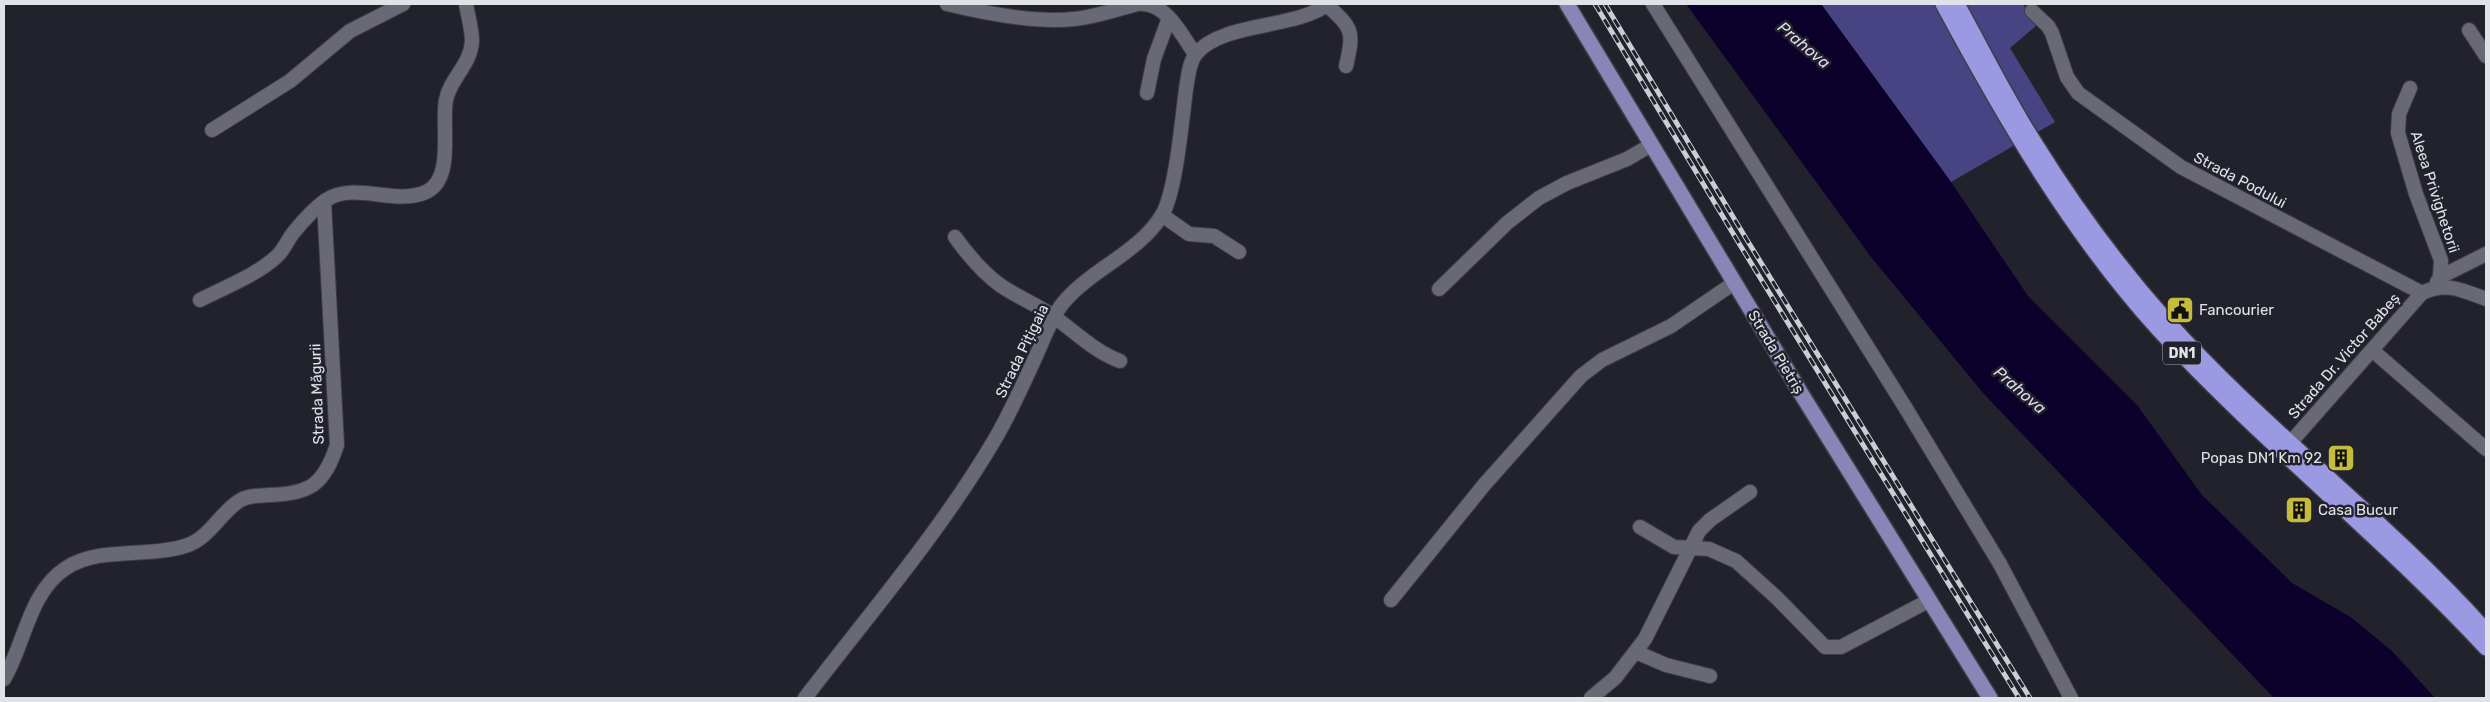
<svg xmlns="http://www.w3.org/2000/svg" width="2490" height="702" font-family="Rubik,sans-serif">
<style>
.forest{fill:#484383}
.water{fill:#0b012b}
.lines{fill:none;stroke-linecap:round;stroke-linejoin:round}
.minor-casing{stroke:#3f3e47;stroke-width:16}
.major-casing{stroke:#3f3e47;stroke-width:18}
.highway-casing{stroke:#3f3e47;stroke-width:18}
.minor{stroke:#696975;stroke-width:14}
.major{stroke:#8786b6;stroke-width:15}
.highway{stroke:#9b99e1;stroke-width:15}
.rail-casing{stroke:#ccccd4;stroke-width:5}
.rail{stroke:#22222c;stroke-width:3;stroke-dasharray:9;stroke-linecap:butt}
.labels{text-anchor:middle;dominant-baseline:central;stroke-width:5;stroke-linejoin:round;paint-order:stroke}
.shield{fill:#22222c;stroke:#a8a8b0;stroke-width:1}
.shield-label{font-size:14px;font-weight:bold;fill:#e1e1e8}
.street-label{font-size:15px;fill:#e1e1e8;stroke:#22222c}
.poi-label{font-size:15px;fill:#e1e1e8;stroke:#22222c;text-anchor:start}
.water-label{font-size:16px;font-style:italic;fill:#dadbee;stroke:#22222c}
</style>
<rect width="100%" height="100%" fill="#22222c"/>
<path class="forest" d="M1821,4H2026L2024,6L2037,25L2010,48L2055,122L1951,182Z"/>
<path class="water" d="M1686,4H1821L1951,182L2028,296L2137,405L2202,495L2292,583L2352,618L2393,652L2435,698H2274L1984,394L1871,257Z"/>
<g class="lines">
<g class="minor-casing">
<g id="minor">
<path d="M947,4C984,13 1036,23 1074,19C1095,17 1117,9 1138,4"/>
<path d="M1143,4C1168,5 1182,36 1195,54"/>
<path d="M1653,4L1905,407L2000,564L2071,698"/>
<path d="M1327,5C1353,29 1354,31 1346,66"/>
<path d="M2032,11L2048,26L2052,33L2067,77L2078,93L2181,167L2422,293"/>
<path d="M2469,30L2486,56"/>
<path d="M2410,88L2399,114L2398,133L2416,194L2441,260L2440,277"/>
<path d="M1147,93L1154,59L1169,18"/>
<path d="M212,130L290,81L350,31L403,4"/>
<path d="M1162,215L1189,234L1214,236L1239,252"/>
<path d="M955,237C968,255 982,272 1000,285C1017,297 1036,304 1053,316C1074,331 1095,352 1120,361"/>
<path d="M2437,282L2440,277L2486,254"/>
<path d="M1439,289L1507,223L1539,198L1567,183L1627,159L1651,145"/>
<path d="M200,300C225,287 255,276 276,257C284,251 287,240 294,232C302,222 315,208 326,200C355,181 395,206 426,192C455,179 441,125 446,100C450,78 471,65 472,41C472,29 468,16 466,4"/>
<path d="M2372,350L2486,449"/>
<path d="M2291,442L2422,293C2446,281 2464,291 2486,299"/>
<path d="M1640,527L1674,547L1709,549L1736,561L1776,597L1825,647H1841L1928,601"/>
<path d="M1391,600L1484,485L1581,376L1602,360L1671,326L1734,283"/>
<path d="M1636,652L1666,665L1710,676"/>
<path d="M4,679C25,643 29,592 66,568C100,546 148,558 185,546C209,539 219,514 239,501C248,495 258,496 269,495C311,494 324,484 337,445L324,202"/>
<path d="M805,698C870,613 941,531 995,439C1011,412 1023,384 1036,356C1044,338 1051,318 1063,303C1091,269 1139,253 1162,215C1176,192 1182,119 1186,89C1188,78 1189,62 1196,54C1221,22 1296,29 1328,4"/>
<path d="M1591,698L1615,678L1645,639L1699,531L1710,520L1750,492"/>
</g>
</g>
<g class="major-casing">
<path id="major" d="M1567,4L1802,395L1990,698"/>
</g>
<g class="highway-casing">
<g id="highway">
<path d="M1943,4C2005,119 2071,233 2159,330C2262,442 2383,537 2486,648"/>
<path d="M1957,4C1983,51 2007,100 2036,145C2074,206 2117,265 2165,319C2264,430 2387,520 2486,631"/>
</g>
</g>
<use href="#minor" class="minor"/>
<use href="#major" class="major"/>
<use href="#highway" class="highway"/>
<g class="rail-casing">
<g id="rail">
<path d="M1595,4L1740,245L2019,698"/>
<path d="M1605,4L1747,240L2030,698"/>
</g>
</g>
<use href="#rail" class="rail"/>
</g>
<defs>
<g id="civic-square" transform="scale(1.4375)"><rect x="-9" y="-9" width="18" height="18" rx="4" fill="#c6bc3c" stroke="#22222c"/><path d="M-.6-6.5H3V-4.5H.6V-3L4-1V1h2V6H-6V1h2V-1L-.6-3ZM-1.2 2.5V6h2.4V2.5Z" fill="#111"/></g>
<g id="building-square" transform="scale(1.4375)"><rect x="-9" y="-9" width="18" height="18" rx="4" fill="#c6bc3c" stroke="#22222c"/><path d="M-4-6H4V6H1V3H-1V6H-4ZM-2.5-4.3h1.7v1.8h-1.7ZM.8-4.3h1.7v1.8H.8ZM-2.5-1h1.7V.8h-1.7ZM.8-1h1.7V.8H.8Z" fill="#111"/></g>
</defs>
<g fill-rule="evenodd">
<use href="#civic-square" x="2180" y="310"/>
<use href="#building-square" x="2341" y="458"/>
<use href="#building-square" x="2299" y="510"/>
</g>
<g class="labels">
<rect class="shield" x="2163" y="341.5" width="38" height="23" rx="4"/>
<g class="shield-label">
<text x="2182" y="353">DN1</text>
</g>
<g class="street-label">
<text transform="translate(2240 180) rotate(28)">Strada Podului</text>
<text transform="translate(2435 192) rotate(72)">Aleea Privighetorii</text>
<text transform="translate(1022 351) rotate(-64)">Strada Pițigaia</text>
<text transform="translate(1776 352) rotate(59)">Strada Pietriș</text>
<text transform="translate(2344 356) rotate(-49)">Strada Dr. Victor Babeș</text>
<text transform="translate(317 394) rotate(-92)">Strada Măgurii</text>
</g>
<g class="poi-label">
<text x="2199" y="310">Fancourier</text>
<text x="2322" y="458" text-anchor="end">Popas DN1 Km 92</text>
<text x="2318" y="510">Casa Bucur</text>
</g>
<g class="water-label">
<text transform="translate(1804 45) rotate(40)">Prahova</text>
<text transform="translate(2020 390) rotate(41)">Prahova</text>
</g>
</g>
<rect width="2490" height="702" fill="none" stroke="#e1e1e8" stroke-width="10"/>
</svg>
